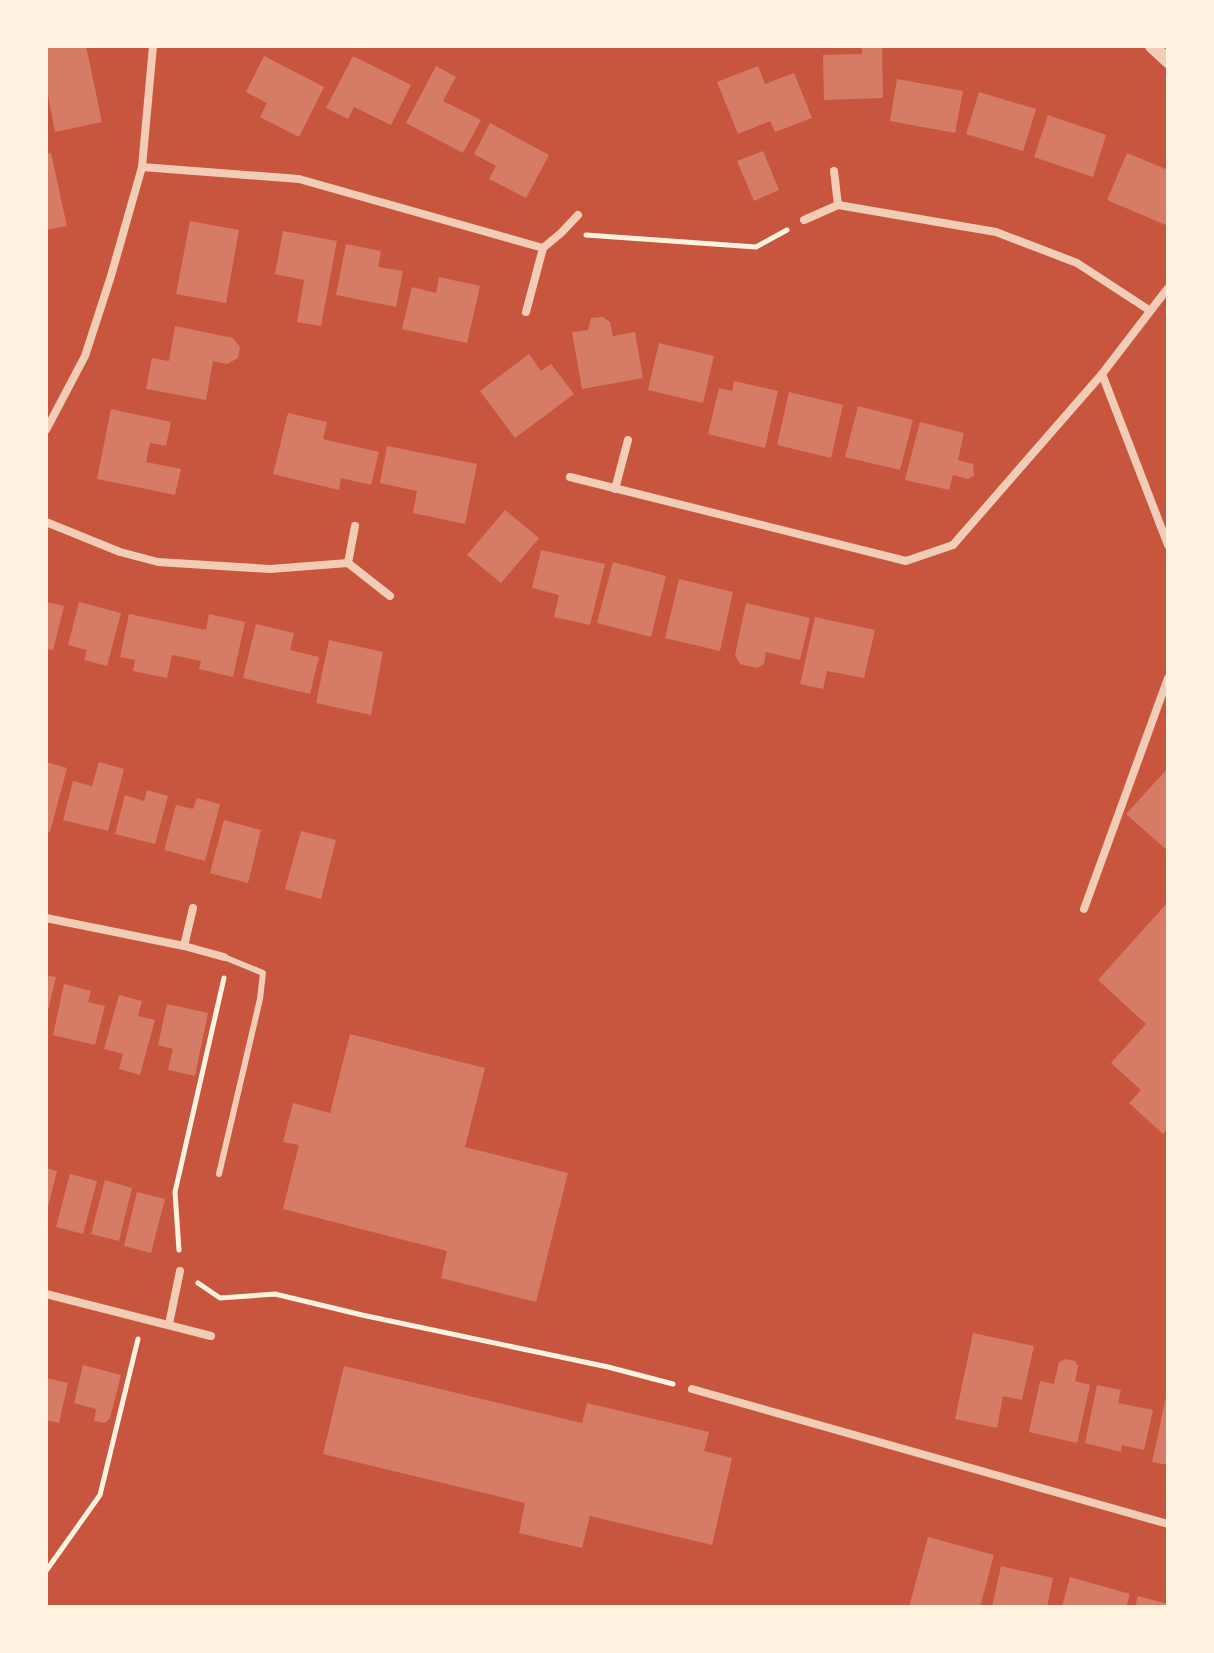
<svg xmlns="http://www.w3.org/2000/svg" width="1214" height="1653" font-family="'Space Grotesk',sans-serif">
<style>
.building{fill:#d67c66}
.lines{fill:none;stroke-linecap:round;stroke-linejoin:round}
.path{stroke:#fff3e0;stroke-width:5}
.service{stroke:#f1ccb7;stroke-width:6}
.minor{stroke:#f1ccb7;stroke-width:8}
.tertiary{stroke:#f1ccb7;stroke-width:14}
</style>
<rect width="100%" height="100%" fill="#c8553d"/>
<g class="building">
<path d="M46,46H86L102,122L55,132L46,85Z"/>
<path d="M862,46H882L883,98L824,100L823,55L862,54Z"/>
<path d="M264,56L324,87L299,137L260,117L267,103L246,92Z"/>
<path d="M353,56L411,85L391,125L354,107L348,119L326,108Z"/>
<path d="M436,66L456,77L443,101L481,120L463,153L406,123Z"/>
<path d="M758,66L765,84L794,73L812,118L775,132L770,121L738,134L717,82Z"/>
<path d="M897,79L963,91L955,133L890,121Z"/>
<path d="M979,92L1036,109L1023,151L966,134Z"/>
<path d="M1048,115L1106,135L1093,177L1034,157Z"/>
<path d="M490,123L549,155L526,198L489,179L496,166L474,154Z"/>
<path d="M763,151L779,190L754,201L737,161Z"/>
<path d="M51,153L67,226L46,230V154Z"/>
<path d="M1127,153L1168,170V226L1107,200Z"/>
<path d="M190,221L239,230L226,303L176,294Z"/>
<path d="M283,231L337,241L321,326L297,322L304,280L275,274Z"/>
<path d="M346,244L381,251L378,267L403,271L396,307L336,295Z"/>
<path d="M439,277L480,286L467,343L402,329L412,287L436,293Z"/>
<path d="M603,317L610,322L613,336L635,332L643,378L582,389L572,332L588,330L591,318Z"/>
<path d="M175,326L233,338L240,347L238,358L227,364L213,361L206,400L146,389L152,358L169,361Z"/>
<path d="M659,343L714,356L703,403L648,390Z"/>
<path d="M529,354L541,371L551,364L574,394L515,438L480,391Z"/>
<path d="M734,381L778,391L765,448L708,434L719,388L732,391Z"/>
<path d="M789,392L843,405L831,458L777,445Z"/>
<path d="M858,406L913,420L900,470L845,457Z"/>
<path d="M111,409L171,422L166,446L150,443L146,462L181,469L175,495L97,479Z"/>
<path d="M288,413L327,422L323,439L379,452L371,485L341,478L339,490L273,474Z"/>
<path d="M920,422L964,433L958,460L973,464L974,476L968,479L953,475L949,490L905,480Z"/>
<path d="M387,446L477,464L465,524L413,513L417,491L380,483Z"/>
<path d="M505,510L539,538L501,583L467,555Z"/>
<path d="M541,550L605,564L590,625L554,617L559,595L532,588Z"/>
<path d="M613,562L666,576L651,637L597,623Z"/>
<path d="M679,579L733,592L720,651L665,638Z"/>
<path d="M46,602L64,606L53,650L46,649Z"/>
<path d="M79,602L121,613L107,666L84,660L87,650L68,645Z"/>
<path d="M746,603L810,618L800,660L766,652L764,664L757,668L740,664L735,655Z"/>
<path d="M129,614L206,630L209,614L245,622L233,677L199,669L201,661L172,655L167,678L133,671L135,660L120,657Z"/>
<path d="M815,617L875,630L864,678L827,671L823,689L800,684Z"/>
<path d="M256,624L294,633L290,650L319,657L310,694L243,678Z"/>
<path d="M329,640L383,652L371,715L316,703Z"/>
<path d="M46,762L67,768L50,832L46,831Z"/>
<path d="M99,762L124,769L108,831L63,820L73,781L92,786Z"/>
<path d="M1168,768V851L1126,814Z"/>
<path d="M147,790L168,796L155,844L115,834L125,795L144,801Z"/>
<path d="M197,798L220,804L205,861L164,850L176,805L193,809Z"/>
<path d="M224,820L261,830L248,883L210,873Z"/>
<path d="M301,831L336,840L321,899L285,889Z"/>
<path d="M1168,902V1129L1163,1134L1129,1103L1141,1090L1111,1063L1146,1024L1098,980Z"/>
<path d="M46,975L56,977L47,1015H46Z"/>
<path d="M64,984L91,991L88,1002L105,1006L95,1045L53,1035Z"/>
<path d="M119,995L142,1001L138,1016L155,1020L140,1075L119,1069L123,1054L104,1049Z"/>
<path d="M167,1004L208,1013L195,1076L168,1070L173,1049L158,1045Z"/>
<path d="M350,1034L485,1068L465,1147L568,1173L536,1302L441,1278L447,1251L283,1209L299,1145L283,1142L293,1103L330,1113Z"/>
<path d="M46,1168L57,1171L47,1211H46Z"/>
<path d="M70,1174L97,1181L83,1234L56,1227Z"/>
<path d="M105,1180L132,1188L119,1241L91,1234Z"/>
<path d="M137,1192L165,1199L151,1253L124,1246Z"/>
<path d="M973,1333L1034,1346L1022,1400L1003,1396L997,1428L955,1419Z"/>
<path d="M1066,1359L1075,1361L1078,1366L1075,1381L1090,1385L1077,1443L1029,1432L1040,1381L1054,1384L1059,1362Z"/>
<path d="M83,1365L121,1375L110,1418L105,1423L94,1421L96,1409L74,1403Z"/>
<path d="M344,1366L582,1423L587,1403L709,1432L704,1451L732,1458L712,1545L590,1516L582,1548L519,1533L525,1503L323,1454Z"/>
<path d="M46,1378L68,1383L59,1423L46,1420Z"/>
<path d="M1097,1385L1121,1390L1118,1403L1153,1410L1144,1450L1122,1445L1121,1452L1085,1443Z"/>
<path d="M1167,1392H1168V1465L1152,1462Z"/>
<path d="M928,1537L994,1555L980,1607L957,1605L956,1607H909Z"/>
<path d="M1001,1566L1053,1578L1047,1607H992Z"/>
<path d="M1070,1577L1130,1594L1126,1607H1062Z"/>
<path d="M1138,1596L1168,1604V1607H1135Z"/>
</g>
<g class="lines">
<g class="path">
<path d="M586,235L756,247L787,230"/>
<path d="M179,1250L175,1192L224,978"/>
<path d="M198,1283L220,1298L275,1294L362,1315L608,1367L673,1384"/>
<path d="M46,1571L100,1495L138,1339"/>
</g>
<path class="service" d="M219,1174L260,999L263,973L224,957"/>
<g class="minor">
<path d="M142,167L299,179L543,248"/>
<path d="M838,205L996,232L1077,263L1149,310"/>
<path d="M804,220L838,205L834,171"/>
<path d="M526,312L543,248L561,233L578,215"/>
<path d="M1102,374L1168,545"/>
<path d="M46,430L85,356L111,276L142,167L153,46"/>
<path d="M570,477L906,561L953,545L1102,374L1168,288"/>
<path d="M615,489L628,440"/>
<path d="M46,522L120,552L158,562L270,569L348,563"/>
<path d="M355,526L348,563L390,596"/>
<path d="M1084,909L1168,678"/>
<path d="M46,918L184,946L224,957"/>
<path d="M184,946L193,908"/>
<path d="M46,1294L211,1336"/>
<path d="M169,1324L180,1271"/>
<path d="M692,1389L1168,1524"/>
</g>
<path class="tertiary" d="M1152,46L1168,61"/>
</g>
<rect width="1214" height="1653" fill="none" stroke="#fff3e0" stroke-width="96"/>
</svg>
